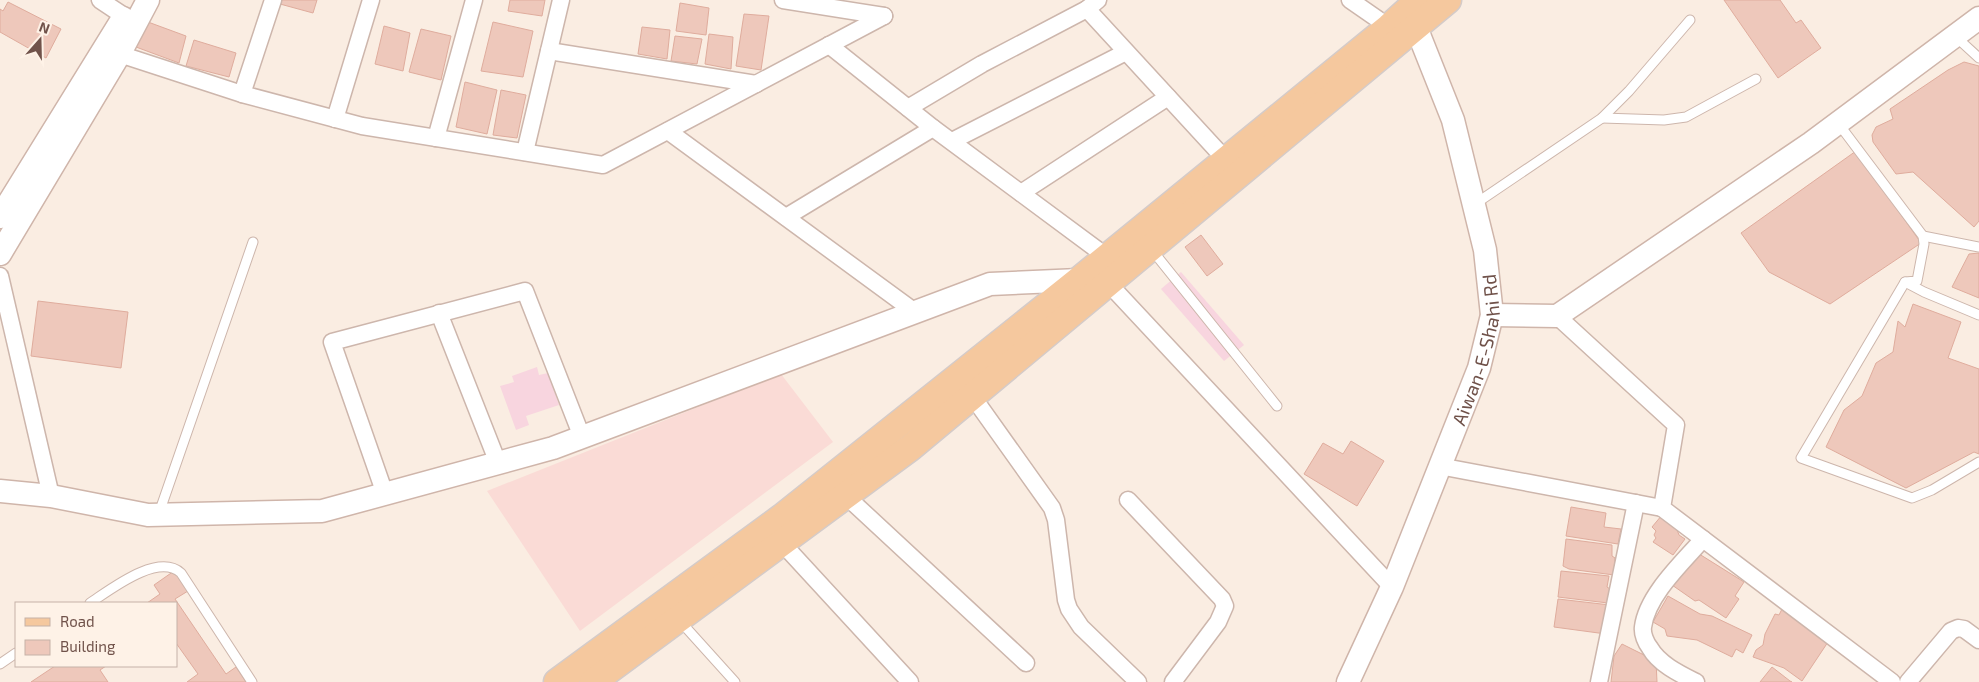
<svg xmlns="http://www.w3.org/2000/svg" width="1979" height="682" font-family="'Exo 2',sans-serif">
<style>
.commercial{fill:#fadbd6}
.medical{fill:#f8d5df}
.building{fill:#eec8bb;stroke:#dfac9d}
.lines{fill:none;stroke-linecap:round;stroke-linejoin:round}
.lane-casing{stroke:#cdb6ac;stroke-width:11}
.street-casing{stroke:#cdb6ac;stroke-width:19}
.secondary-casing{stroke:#cfb5aa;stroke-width:25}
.primary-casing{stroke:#d4cbc9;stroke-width:29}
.lane{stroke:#fff;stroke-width:9}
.street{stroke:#fff;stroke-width:16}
.secondary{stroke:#fff;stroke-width:22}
.primary{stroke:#f5c89e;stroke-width:26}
.labels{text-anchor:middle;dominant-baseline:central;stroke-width:4;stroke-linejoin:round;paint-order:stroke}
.street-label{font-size:19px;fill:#70524a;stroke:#fef2e7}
</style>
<rect width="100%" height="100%" fill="#faede2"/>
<path class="commercial" d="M781,374L833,442L580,631L487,491Z"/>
<g class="medical">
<path d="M1181,272L1244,345L1224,361L1161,289Z"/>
<path d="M537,367L539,375L548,373L559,405L526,416L529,425L516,430L500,386L514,382L512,376Z"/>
</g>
<g class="building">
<path d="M282,0H317L313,13L280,4Z"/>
<path d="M510,0H545L542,16L508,11Z"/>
<path d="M1724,0H1780L1796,23L1801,20L1821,48L1778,78Z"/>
<path d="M8,2L61,29L46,58L0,32V9L3,11Z"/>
<path d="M680,3L709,8L706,35L676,31Z"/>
<path d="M744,14L769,16L761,70L736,66Z"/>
<path d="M148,22L186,36L179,63L136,47Z"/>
<path d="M493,22L533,31L523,77L481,71Z"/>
<path d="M384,26L410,33L403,71L375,64Z"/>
<path d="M642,27L670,30L667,59L638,54Z"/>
<path d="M421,29L451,36L441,80L409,72Z"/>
<path d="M709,34L733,37L731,69L705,64Z"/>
<path d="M675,36L702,39L697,64L671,61Z"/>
<path d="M194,40L236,53L229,77L186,66Z"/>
<path d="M1964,62L1979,66V221L1974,227L1913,172L1896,174L1873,142L1872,135L1876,127L1893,119L1890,109L1948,70Z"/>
<path d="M465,82L497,90L487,134L456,127Z"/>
<path d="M501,90L526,95L517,138L493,135Z"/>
<path d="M1856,151L1921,243L1830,304L1769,272L1741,233Z"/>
<path d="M1201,235L1223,264L1207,276L1185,247Z"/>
<path d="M1979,253V298L1952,287L1969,254Z"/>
<path d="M38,301L128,312L121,368L31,356Z"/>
<path d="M1913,304L1961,322L1948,358L1979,369V454L1974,452L1906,488L1826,447L1844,410L1862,396L1876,363L1893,352L1898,321L1905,327Z"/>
<path d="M1351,441L1384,461L1357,506L1304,474L1323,443L1343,454Z"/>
<path d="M1571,507L1606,513L1604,527L1621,529L1618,544L1566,536Z"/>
<path d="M1662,515L1676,527L1679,535L1685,539L1673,555L1653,542L1656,538L1654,535L1656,531L1652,527Z"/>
<path d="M1566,539L1612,545V556L1615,558L1614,575L1569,569L1563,566Z"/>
<path d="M1696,552L1744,582L1735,596L1739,599L1726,618L1699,600L1695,601L1672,585Z"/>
<path d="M174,571L188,591L175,599L226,674L236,667L246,682H187L198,674L176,643V603H147L160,594L154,585Z"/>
<path d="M1561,571L1609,576L1607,587L1610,589L1608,603L1558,597Z"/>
<path d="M1668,596L1700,614L1712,616L1752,635L1743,653L1736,649L1732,657L1697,640L1667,636L1665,629L1653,622Z"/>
<path d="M1558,599L1610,605L1606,634L1554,627Z"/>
<path d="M1780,606L1830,639L1802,681L1784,668L1753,657L1756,650L1763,645L1765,634L1775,614L1779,615L1782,609Z"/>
<path d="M1622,644L1656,661L1657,682H1611L1614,656Z"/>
<path d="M55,666H106L100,670L108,682H31Z"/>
<path d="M1772,667L1790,681L1792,682H1760Z"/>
</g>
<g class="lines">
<g class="lane-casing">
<g id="lane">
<path d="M1955,36L1979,58"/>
<path d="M1602,118L1664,120L1686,117L1756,79"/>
<path d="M1838,123L1923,236L1924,244L1917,281L1905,282L1924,292L1979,315"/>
<path d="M1475,204L1602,118L1629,91L1690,20"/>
<path d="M1923,236L1979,247"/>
<path d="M1152,250L1277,406"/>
<path d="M1905,282L1801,458L1912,498L1932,490L1979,462"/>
<path d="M159,513L253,242"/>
<path d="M90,603C110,590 158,552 181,573L252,682"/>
<path d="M680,621L735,682"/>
<path d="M0,664L16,653"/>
</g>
</g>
<g class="street-casing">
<g id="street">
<path d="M100,0L124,16"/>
<path d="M783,0L884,16"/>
<path d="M1350,0L1389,27"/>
<path d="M1087,9L1225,159"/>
<path d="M829,45L933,128"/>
<path d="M110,51L242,94L362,126L603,165L884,16"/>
<path d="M549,51L756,84"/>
<path d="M242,94L273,0"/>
<path d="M908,108L982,64L1087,9L1098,0"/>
<path d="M335,119L371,0"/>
<path d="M668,131L915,312"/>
<path d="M436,138L474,0"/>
<path d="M952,141L1126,52"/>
<path d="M525,152L561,0"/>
<path d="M1021,193L1168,97"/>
<path d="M786,217L933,128L1107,257"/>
<path d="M0,276L51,496"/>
<path d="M1109,284L1392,587"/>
<path d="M439,313L498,463"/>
<path d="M1557,316L1676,425L1662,508L1892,682"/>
<path d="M973,397L1052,508L1056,520L1066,600L1069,609L1081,627L1138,682"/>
<path d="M1439,466L1662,508"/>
<path d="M385,494L332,342L525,291L582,437"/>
<path d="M846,496L1026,663"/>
<path d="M1128,500L1222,599L1225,606L1218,622L1173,682"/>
<path d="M782,543L910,682"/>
<path d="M1599,682L1636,503"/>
<path d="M1696,682C1680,674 1659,664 1650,648C1646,643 1642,634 1643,627C1647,595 1683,562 1703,539"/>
<path d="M1908,682L1951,631L1958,628L1964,629L1979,640"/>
</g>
</g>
<g class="secondary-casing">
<g id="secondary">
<path d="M0,217L123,18"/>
<path d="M0,254L119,55L148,0"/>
<path d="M1492,315L1557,316L1811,143L1979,18"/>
<path d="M0,491L51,496L148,515L322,511L553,448L990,284L1079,280"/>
<path id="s1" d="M1348,682L1392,587L1479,368L1492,315L1485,250L1453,120L1410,12"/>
</g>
</g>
<g class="primary-casing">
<g id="primary">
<path d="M557,682L782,517L1079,280L1389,27L1419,0"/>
<path d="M593,682L910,448L1448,0"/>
</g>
</g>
<use href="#lane" class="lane"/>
<use href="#street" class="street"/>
<use href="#secondary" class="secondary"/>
<use href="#primary" class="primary"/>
</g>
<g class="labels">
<g class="street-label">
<text stroke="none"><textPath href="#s1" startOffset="358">Aiwan-E-Shahi Rd</textPath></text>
</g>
</g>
<rect x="15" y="602" width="162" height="65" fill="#fef2e7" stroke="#c5b2a8"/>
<rect x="25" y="618" width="25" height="8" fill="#f5c89e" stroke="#c5b2a8"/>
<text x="60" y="627" font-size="15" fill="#70524a">Road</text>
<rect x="25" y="640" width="25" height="15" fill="#eec8bb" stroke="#c5b2a8"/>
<text x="60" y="652" font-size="15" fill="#70524a">Building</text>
<g transform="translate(40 40) rotate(20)" stroke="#fef2e7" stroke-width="4" paint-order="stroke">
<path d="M0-4L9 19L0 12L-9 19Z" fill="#70524a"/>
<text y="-8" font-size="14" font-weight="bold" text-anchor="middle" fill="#70524a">N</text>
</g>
</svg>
